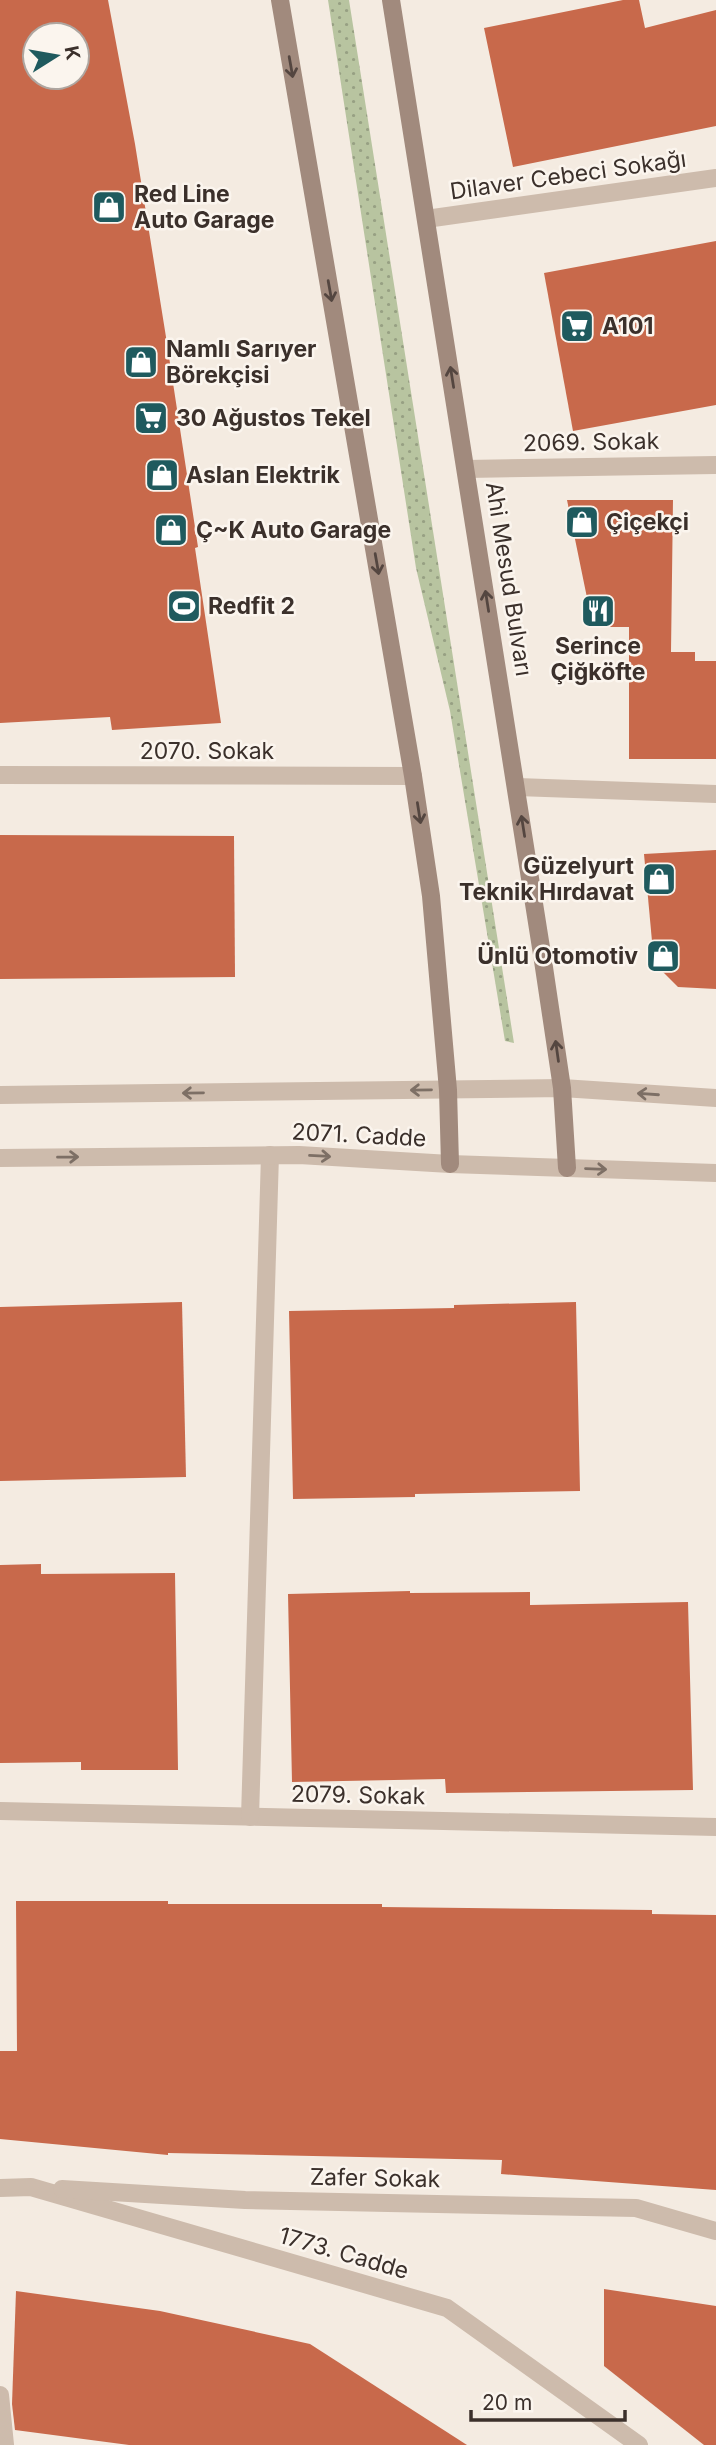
<svg xmlns="http://www.w3.org/2000/svg" width="716" height="2445" font-family="Inter,sans-serif">
<style>
.grass{fill:url(#grass-dots)}
.building{fill:#c8694b;fill-rule:evenodd}
.lines{fill:none;stroke-linecap:round;stroke-linejoin:round}
.minor{stroke:#cdbbac;stroke-width:18}
.tertiary{stroke:#cdbbac;stroke-width:18}
.secondary{stroke:#a18a7d;stroke-width:18}
.oneway{stroke:#544640}
.oneway2{stroke:#7d6f65}
.labels{text-anchor:middle;dominant-baseline:central;stroke-width:5;stroke-linejoin:round;paint-order:stroke}
.street-label{font-size:23px;fill:#3b302b;stroke:#fbf5ee}
.poi-label{font-size:23px;font-weight:bold;fill:#3b302b;stroke:#fbf5ee;text-anchor:start}
</style>
<defs>
<pattern id="grass-dots" width="8" height="8" patternUnits="userSpaceOnUse" patternTransform="scale(1.75)"><rect width="8" height="8" fill="#b8c4a0"/><path d="M2 2h.1M6 6h.1" fill="none" stroke="#97a083" stroke-width="1.8" stroke-linecap="round"/></pattern>
</defs>
<rect width="100%" height="100%" fill="#f4ebe1"/>
<path class="grass" d="M328,0H349L514,1043L505,1041L450,711L416,568Z"/>
<g class="building">
<path d="M0,0H108L135,144L166,337L198,547L195,548L221,723L112,730L110,717L0,723ZM35,35H77V77H35Z"/>
<path d="M623,0H639L645,28L716,10V126L513,167L484,28Z"/>
<path d="M716,241V405L573,431L544,273Z"/>
<path d="M567,500H673L671,652H695V661H716V759H629V627H593Z"/>
<path d="M0,835L234,836L235,977L0,979Z"/>
<path d="M716,850V989L678,987L654,963L644,854Z"/>
<path d="M182,1302L186,1477L0,1481V1307Z"/>
<path d="M576,1302L580,1491L415,1494V1497L293,1499L289,1311L454,1308V1305Z"/>
<path d="M41,1564V1574L175,1573L178,1770H81V1762L0,1763V1565Z"/>
<path d="M410,1591V1593L530,1592V1605L688,1602L693,1790L446,1793L445,1779L292,1782L288,1594Z"/>
<path d="M16,1901H168V1904H382V1907L652,1910V1914L716,1915V2190L501,2174L502,2160L168,2153V2155L0,2139V2051H17Z"/>
<path d="M604,2289L716,2306V2445H704L604,2366Z"/>
<path d="M16,2291L160,2311L310,2344L467,2445H129L15,2430L12,2404Z"/>
</g>
<g class="lines">
<g class="minor">
<path d="M426,219L716,178"/>
<path d="M466,469L716,465"/>
<path d="M0,775L413,776"/>
<path d="M517,787L716,794"/>
<path d="M0,1811L716,1827"/>
<path d="M250,1817L270,1155"/>
<path d="M0,2188L31,2187L447,2308L639,2445"/>
<path d="M62,2189L245,2200L636,2208L716,2231"/>
<path d="M0,2395L5,2445"/>
</g>
<g class="tertiary">
<path d="M0,1095L562,1088L716,1098"/>
<path d="M0,1158L299,1155L450,1164L716,1173"/>
</g>
<g class="secondary">
<path d="M280,0L413,776L431,896L448,1090L450,1164"/>
<path d="M391,0L542,954L562,1088L567,1168"/>
</g>
</g>
<defs><path id="oneway-shaft" d="M-6 0H5M1.5-3L5.5 0L1.5 3" fill="none" stroke-width="1.6" stroke-linecap="round" stroke-linejoin="round" transform="scale(1.75)"/></defs>
<g class="oneway">
<use href="#oneway-shaft" transform="translate(291 67) rotate(80)"/>
<use href="#oneway-shaft" transform="translate(330 291) rotate(80)"/>
<use href="#oneway-shaft" transform="translate(452 377) rotate(-99)"/>
<use href="#oneway-shaft" transform="translate(377 564) rotate(80)"/>
<use href="#oneway-shaft" transform="translate(487 601) rotate(-99)"/>
<use href="#oneway-shaft" transform="translate(419 813) rotate(81)"/>
<use href="#oneway-shaft" transform="translate(523 826) rotate(-99)"/>
<use href="#oneway-shaft" transform="translate(557 1051) rotate(-98)"/>
</g>
<g class="oneway2">
<use href="#oneway-shaft" transform="translate(421 1090) rotate(179)"/>
<use href="#oneway-shaft" transform="translate(193 1093) rotate(179)"/>
<use href="#oneway-shaft" transform="translate(648 1094) rotate(-176)"/>
<use href="#oneway-shaft" transform="translate(320 1156) rotate(3)"/>
<use href="#oneway-shaft" transform="translate(68 1157) rotate(-1)"/>
<use href="#oneway-shaft" transform="translate(596 1169) rotate(2)"/>
</g>
<defs>
<g id="shop-square" transform="scale(1.75)"><rect x="-9" y="-9" width="18" height="18" rx="4" fill="#1f5a5e" stroke="#fbf5ee"/><path d="M-5-2.5h2.3a2.7 3.5 0 0 1 5.4 0H5L5.5 6h-11ZM-1.5-2.5h3a1.5 2.3 0 0 0-3 0Z" fill="#fff"/></g>
<g id="supermarket-square" transform="scale(1.75)"><rect x="-9" y="-9" width="18" height="18" rx="4" fill="#1f5a5e" stroke="#fbf5ee"/><path d="M-6-5.5h2.5l.6 2H6L4.5 2H-2.5L-4.4-4H-6ZM-1.5 3.2a1.3 1.3 0 1 0 .1 0ZM3 3.2a1.3 1.3 0 1 0 .1 0Z" fill="#fff"/></g>
<g id="stadium-square" transform="scale(1.75)"><rect x="-9" y="-9" width="18" height="18" rx="4" fill="#1f5a5e" stroke="#fbf5ee"/><path d="M0-5a6.5 5 0 1 0 0 10a6.5 5 0 1 0 0-10ZM-3.5-1.8h7v3.6h-7Z" fill="#fff"/></g>
<g id="restaurant-square" transform="scale(1.75)"><rect x="-9" y="-9" width="18" height="18" rx="4" fill="#1f5a5e" stroke="#fbf5ee"/><path d="M-5-6h1v4h1v-4h1v4h1v-4h1v5L-1.5 .5V6h-2V.5L-5-1ZM5-6V6H3V1.5H1.5Q1.5-4 5-6Z" fill="#fff"/></g>
</defs>
<g fill-rule="evenodd">
<use href="#shop-square" x="109" y="207"/>
<use href="#supermarket-square" x="577" y="326"/>
<use href="#shop-square" x="141" y="362"/>
<use href="#supermarket-square" x="151" y="418"/>
<use href="#shop-square" x="162" y="475"/>
<use href="#shop-square" x="582" y="522"/>
<use href="#shop-square" x="171" y="530"/>
<use href="#stadium-square" x="184" y="606"/>
<use href="#restaurant-square" x="598" y="611"/>
<use href="#shop-square" x="659" y="879"/>
<use href="#shop-square" x="663" y="956"/>
</g>
<g class="labels">
<g class="street-label">
<text transform="translate(568 175) rotate(-8)">Dilaver Cebeci Sokağı</text>
<text transform="translate(591 442) rotate(-1)">2069. Sokak</text>
<text transform="translate(509 579) rotate(81)">Ahi Mesud Bulvarı</text>
<text x="207" y="751">2070. Sokak</text>
<text transform="translate(359 1135) rotate(3)">2071. Cadde</text>
<text transform="translate(358 1795) rotate(1)">2079. Sokak</text>
<text transform="translate(375 2178) rotate(1)">Zafer Sokak</text>
<text transform="translate(344 2253) rotate(16)">1773. Cadde</text>
</g>
<g class="poi-label">
<text x="134" y="194">Red Line<tspan x="134" dy="26">Auto Garage</tspan></text>
<text x="602" y="326">A101</text>
<text x="166" y="349">Namlı Sarıyer<tspan x="166" dy="26">Börekçisi</tspan></text>
<text x="176" y="418">30 Ağustos Tekel</text>
<text x="186" y="475">Aslan Elektrik</text>
<text x="606" y="522">Çiçekçi</text>
<text x="196" y="530">Ç~K Auto Garage</text>
<text x="208" y="606">Redfit 2</text>
<text x="598" y="646" text-anchor="middle">Serince<tspan x="598" dy="26">Çiğköfte</tspan></text>
<text x="634" y="866" text-anchor="end">Güzelyurt<tspan x="634" dy="26">Teknik Hırdavat</tspan></text>
<text x="638" y="956" text-anchor="end">Ünlü Otomotiv</text>
</g>
</g>
<g transform="translate(56 56) rotate(79)"><circle r="33" fill="#fbf5ee" stroke="#aea6a0" stroke-width="2"/>
<path d="M0-5L12 26L0 18L-12 26Z" fill="#1f5a5e"/>
<text y="-10" font-size="19" font-weight="bold" text-anchor="middle" fill="#3b302b">K</text>
</g>
<path d="M471 2410v10h154v-10" fill="none" stroke="#3b302b" stroke-width="3.5"/>
<text x="482" y="2410" font-size="21" fill="#3b302b" stroke="#fbf5ee" stroke-width="5" paint-order="stroke">20 m</text>
</svg>
